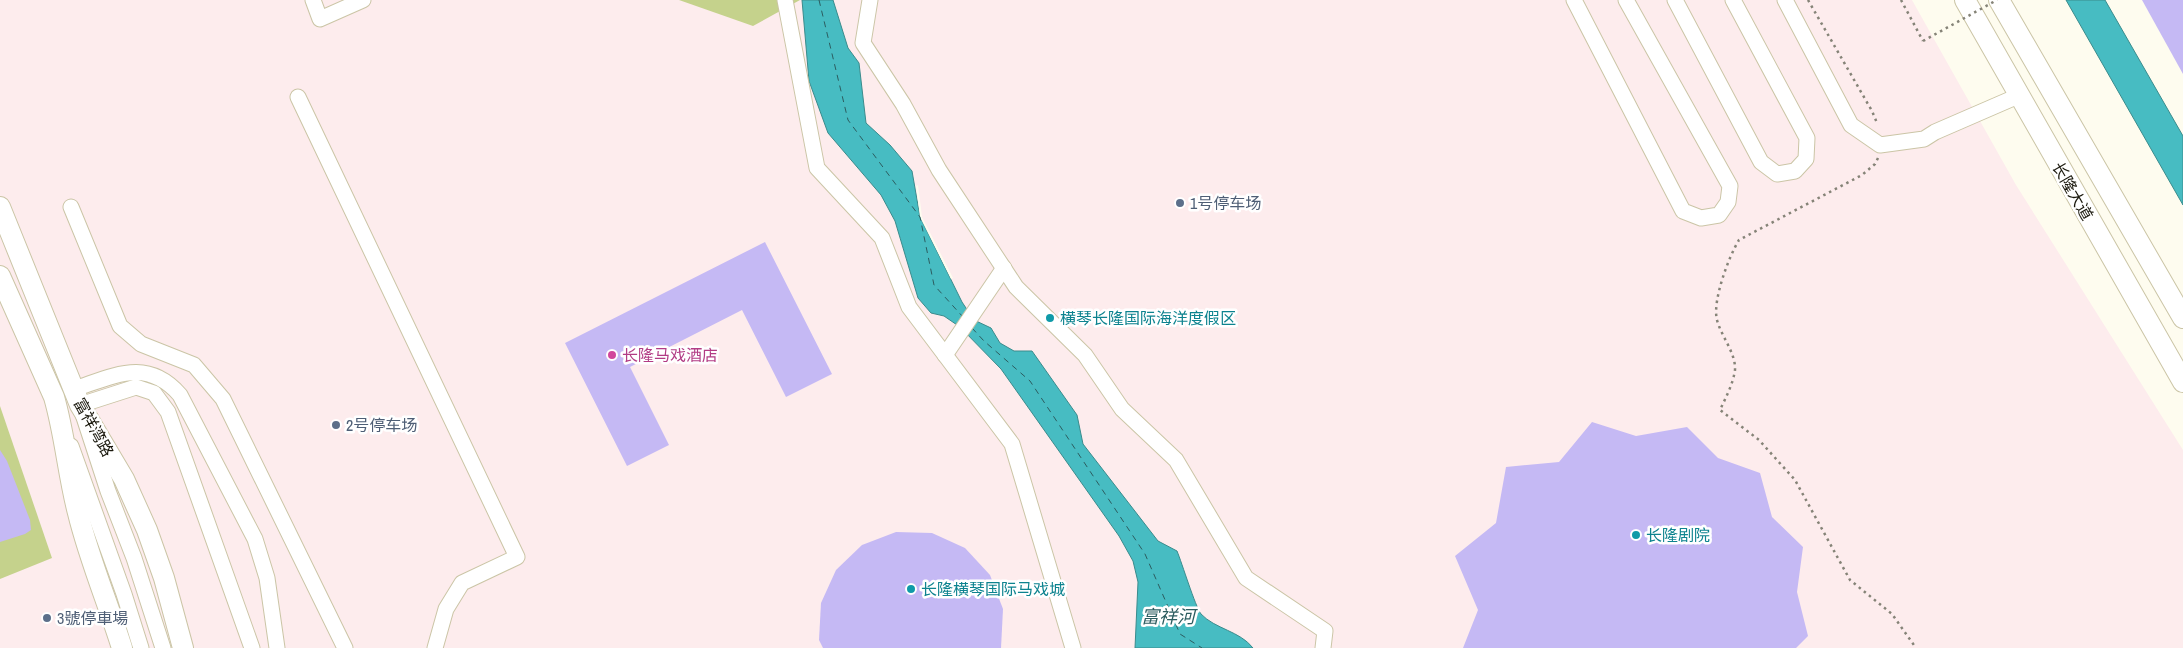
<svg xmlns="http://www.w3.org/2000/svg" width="2183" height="648" font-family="'Archivo Narrow','Noto Sans SC',sans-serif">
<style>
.commercial{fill:#fdeced}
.green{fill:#c5d28c}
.water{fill:#47bcc2;stroke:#3a8b8c}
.pier{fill:#fefcef}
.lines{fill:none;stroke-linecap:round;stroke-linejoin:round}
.ferry{stroke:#2c5d60;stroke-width:1;stroke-dasharray:6 5;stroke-linecap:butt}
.building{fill:#c5b9f4}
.minor-casing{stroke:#cbc5a6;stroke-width:17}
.major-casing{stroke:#cbc5a6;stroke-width:22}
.path{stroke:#858377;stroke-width:2.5;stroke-dasharray:2.5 4;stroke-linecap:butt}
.minor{stroke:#fff;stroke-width:15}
.major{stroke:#fff;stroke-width:20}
.path-bridge{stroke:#858377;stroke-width:2.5;stroke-dasharray:2.5 4;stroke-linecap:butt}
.service-dot{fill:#5c6f8a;stroke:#fff;stroke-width:2}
.culture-dot{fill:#0f9aa8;stroke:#fff;stroke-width:2}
.hotel-dot{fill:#d1479c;stroke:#fff;stroke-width:2}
.labels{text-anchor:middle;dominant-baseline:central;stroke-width:5;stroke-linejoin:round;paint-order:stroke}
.street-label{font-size:16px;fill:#1a180d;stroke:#fff}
.service-label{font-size:16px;fill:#4e5e75;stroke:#fff;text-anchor:start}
.culture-label{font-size:16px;fill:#0d838f;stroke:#fff;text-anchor:start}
.hotel-label{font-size:16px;fill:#b23c85;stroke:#fff;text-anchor:start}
.water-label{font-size:18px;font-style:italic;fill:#2c5d60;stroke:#fff}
</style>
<rect width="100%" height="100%" fill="#fefcef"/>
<path class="commercial" d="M0,0H1912L2016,185L2183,450V648H0Z"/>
<g class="green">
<path d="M679,0H800L753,26Z"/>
<path d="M0,406L52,558L0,579Z"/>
</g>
<g class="water">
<path d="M802,0H833L848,48L859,63L866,123L890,145L912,171L920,217L962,302L974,320L991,328L1000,343L1014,351H1032L1077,415L1083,444L1158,541L1177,551C1182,563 1195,606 1201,614C1215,629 1240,631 1253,648H1135L1138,582L1133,561L1119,536L1001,369L960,327L944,316L931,313L918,298L895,221L881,195L828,133L809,81Z"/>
<path d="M2066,0H2105L2183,136V205Z"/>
</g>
<path class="pier" d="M918,185L922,217L953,278L951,279L920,217L916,186Z"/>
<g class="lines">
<g class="ferry">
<path d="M819,0L848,120L920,217L934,285L963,317"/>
<path d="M972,328L984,341L1030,381L1145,554L1180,634L1202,648"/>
</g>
</g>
<g class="building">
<path d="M2142,0H2183V74Z"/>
<path d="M765,242L832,374L786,397L742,310L630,367L669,445L627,466L565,343Z"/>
<path d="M1592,422L1636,436L1687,427L1718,458L1760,473L1772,517L1803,547L1797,592L1808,636L1796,648H1463L1478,610L1455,556L1496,523L1506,467L1559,462Z"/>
<path d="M0,450L7,461L30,520L31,530L25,534L0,542Z"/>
<path d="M896,532L932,533L965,548L990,575L1003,609L1001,648H823L819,640L821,603L836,570L862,545Z"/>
</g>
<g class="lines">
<g class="minor-casing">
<g id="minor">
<path d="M313,0L320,19L363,0"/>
<path d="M785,0L817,168L882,238L909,307L1012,444L1073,648"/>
<path d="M870,0L863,43L903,104L939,170L1016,287L1085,355L1122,409L1176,460L1246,578L1325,631L1323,648"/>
<path d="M1574,0L1683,211L1701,218L1719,215L1728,202L1730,186L1626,0"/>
<path d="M1675,0L1761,162L1777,174L1795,171L1806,159L1807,138L1733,0"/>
<path d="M1785,0L1851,125L1880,145L1924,139L1935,132L2018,96"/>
<path d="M298,97L517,557L462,583L446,609L435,648"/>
<path d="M71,207L120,326L141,344L194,365L223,399L345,648"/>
<path d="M945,355L1004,268"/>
<path d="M74,389C114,376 147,357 180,395L255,539L267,578L277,648"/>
<path d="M71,446L124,594L141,648"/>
<path d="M163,648L134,558L108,491L80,405L136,387L154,393L168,412L252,648"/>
</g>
</g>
<g class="major-casing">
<g id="major">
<path d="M1965,0L2183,382"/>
<path d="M1999,0L2183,318"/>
<path d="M0,207L80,405L124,479L147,530L164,578L183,648"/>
<path d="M0,276L54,397C65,435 68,475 78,513C89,559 108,603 122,648"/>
</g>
</g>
<g class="path">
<path d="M1808,0L1872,111L1877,123"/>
<path d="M1901,0L1923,41"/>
<path d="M1878,158L1875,164L1862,175L1739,240C1729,256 1712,301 1717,320C1721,336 1736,353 1735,370C1733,384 1726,397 1720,410L1759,440L1795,480L1850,580L1892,614L1916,648"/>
</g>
<use href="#minor" class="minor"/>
<use href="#major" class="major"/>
<path class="path-bridge" d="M1923,41L1997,0"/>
</g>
<g class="service-dot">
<circle cx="1180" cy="203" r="5"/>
<circle cx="336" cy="425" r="5"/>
<circle cx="47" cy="618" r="5"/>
</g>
<g class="culture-dot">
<circle cx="1050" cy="318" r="5"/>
<circle cx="1636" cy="535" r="5"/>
<circle cx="911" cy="589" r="5"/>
</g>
<circle class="hotel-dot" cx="612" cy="355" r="5"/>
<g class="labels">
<g class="street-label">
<text transform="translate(2073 191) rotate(60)">长隆大道</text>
<text transform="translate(94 427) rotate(61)">富祥湾路</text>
</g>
<g class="service-label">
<text x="1190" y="203">1号停车场</text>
<text x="346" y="425">2号停车场</text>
<text x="57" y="618">3號停車場</text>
</g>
<g class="culture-label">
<text x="1060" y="318">横琴长隆国际海洋度假区</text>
<text x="1646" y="535">长隆剧院</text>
<text x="921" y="589">长隆横琴国际马戏城</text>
</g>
<g class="hotel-label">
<text x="622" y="355">长隆马戏酒店</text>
</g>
<g class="water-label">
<text x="1168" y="616">富祥河</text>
</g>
</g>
</svg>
